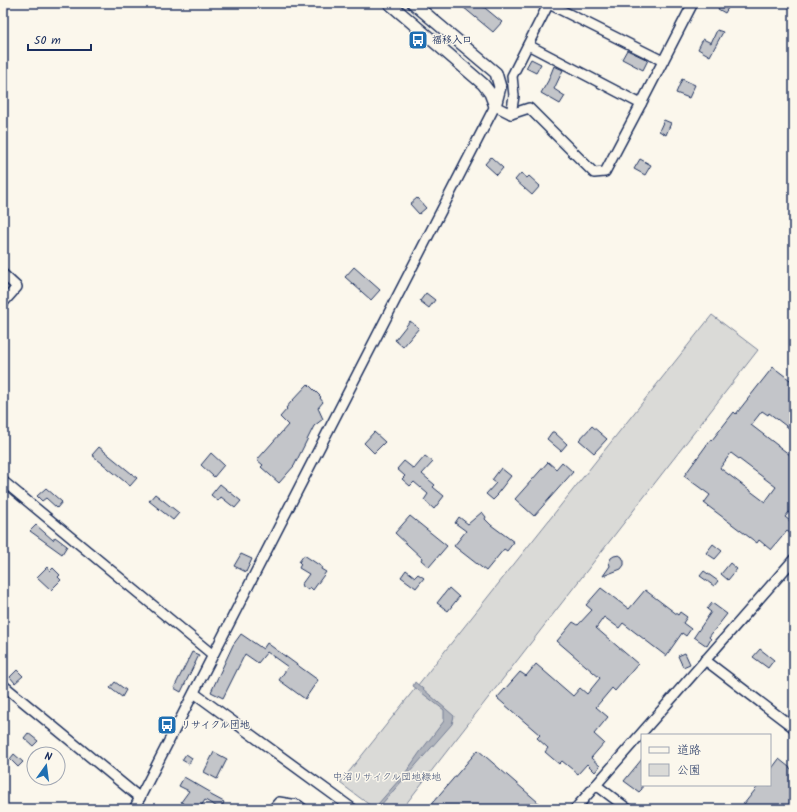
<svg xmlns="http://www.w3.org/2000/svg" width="797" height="812" font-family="Kalam,'Klee One',sans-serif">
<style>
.green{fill:#dadad7;stroke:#7a849a}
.water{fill:#afb3bb;stroke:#747e96}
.building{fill:#c3c5c9;stroke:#1b2f5e;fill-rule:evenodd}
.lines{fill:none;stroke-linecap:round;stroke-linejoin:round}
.minor-casing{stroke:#1b2f5e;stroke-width:12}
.major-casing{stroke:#1b2f5e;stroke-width:14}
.minor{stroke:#fbf7ec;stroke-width:9}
.major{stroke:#fbf7ec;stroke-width:11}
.labels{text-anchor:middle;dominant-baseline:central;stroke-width:3;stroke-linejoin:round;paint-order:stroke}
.poi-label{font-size:10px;font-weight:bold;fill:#1b2f5e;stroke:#fbf7ec;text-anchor:start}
.park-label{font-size:10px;fill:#415176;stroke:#fbf7ec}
</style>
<rect width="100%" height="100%" fill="#fbf7ec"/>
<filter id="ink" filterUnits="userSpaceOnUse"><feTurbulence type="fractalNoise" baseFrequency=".025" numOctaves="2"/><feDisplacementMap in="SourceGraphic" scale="8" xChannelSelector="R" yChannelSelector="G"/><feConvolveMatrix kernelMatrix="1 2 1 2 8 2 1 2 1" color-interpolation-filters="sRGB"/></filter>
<g filter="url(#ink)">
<path class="green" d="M712,315L758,350L402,809H375L340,783Z"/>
<path class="water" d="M415,682L454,716L452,724L380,806L378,804L406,772L420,752L444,721V710L413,686Z"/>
<g class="building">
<path d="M466,3H479L502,22L493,32L463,7Z"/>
<path d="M721,3H731L725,13L718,9Z"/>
<path d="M717,30L723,32L710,56L698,49L703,39L711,43Z"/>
<path d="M627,50L648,60L643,70L622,59Z"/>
<path d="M531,59L541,64L536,73L526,68Z"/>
<path d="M554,66L563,70L554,89L565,96L560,104L541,93L548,81Z"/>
<path d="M682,79L695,85L689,98L676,93Z"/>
<path d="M664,120L671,123L666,135L659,131Z"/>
<path d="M491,157L503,168L497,175L485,164Z"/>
<path d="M640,159L651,165L645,175L634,169Z"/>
<path d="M521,173L527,178L529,176L540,186L532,195L515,180Z"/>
<path d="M417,198L426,208L419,214L410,204Z"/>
<path d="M354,267L380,290L371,300L345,277Z"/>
<path d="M426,293L435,300L429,308L420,301Z"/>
<path d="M410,321L419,328L403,347L395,340Z"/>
<path d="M773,367L794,383V432L769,413L768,415L762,411L751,425L794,458V506L785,517L794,524V536L787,531L771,550L759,540L757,543L704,503L710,495L684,476L711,439L712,440L734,412L736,414ZM731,453L776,487L765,502L720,468Z"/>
<path d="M308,384L321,397L320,398L323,402L318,408L323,419L314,426L294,466L279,483L261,467L263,465L257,460L288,425L280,417L287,409L286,408L291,402Z"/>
<path d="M592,426L607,439L594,453L579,440Z"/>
<path d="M374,432L385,442L374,453L364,443Z"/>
<path d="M552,432H554L567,444L561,451L547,439Z"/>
<path d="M99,447L137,478L130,486L92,455Z"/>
<path d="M211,453L224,465L214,477L201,465Z"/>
<path d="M425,456L433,462L422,474L435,485L433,487L444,496L434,509L424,500L428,494L414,482L410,486L402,479L405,476L397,469L404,461L414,469Z"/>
<path d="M548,462L556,469L562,462L573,472L534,516L515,499Z"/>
<path d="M501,468L511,476L497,494L498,495L493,500L486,494L496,483L492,480Z"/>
<path d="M220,484L241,501L235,508L221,497L218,501L211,495Z"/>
<path d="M46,488L62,502L57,508L46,498L42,501L37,496Z"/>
<path d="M155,494L179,513L173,520L149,501Z"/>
<path d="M482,512L486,517L485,519L491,525L514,542L507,551L504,549L486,571L454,546L466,531L455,523L459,517L468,524Z"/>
<path d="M410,516L447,546L429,567L421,560L422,558L395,533Z"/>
<path d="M36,525L53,540L55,537L67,546L62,554L30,531Z"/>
<path d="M713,544L722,551L715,559L706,553Z"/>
<path d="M241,554L252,559L246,572L234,566Z"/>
<path d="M304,555L322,567L321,569L326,572L313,590L310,587L308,590L301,585L309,574L299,568L301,564L299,562Z"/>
<path d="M619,555L622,557L624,561V565L621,569L603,576L610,566L609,562L611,558L614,556Z"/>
<path d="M730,563L737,569L728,580L721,574Z"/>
<path d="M47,567L50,571L53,568L60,575L58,577L61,580L51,590L37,577Z"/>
<path d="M406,570L415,577L418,574L424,578L416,588L401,577Z"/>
<path d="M704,571L718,581L714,586L700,576Z"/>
<path d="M449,588L459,597L448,611L437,603Z"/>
<path d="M601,588L629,609L645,590L678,615L680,612L687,617L683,623L691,629L686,636L682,633L666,656L623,623L619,628L604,617L596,628L638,664L615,691L612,688L596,707L608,717L594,734L604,743L591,758L600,766L595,772L587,764L578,774L562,761L559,764L545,752L548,748L537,738L540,735L497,698L520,672L526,676L536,664L573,696L580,688L587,694L600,678L557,641L573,622L578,625L592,610L586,605Z"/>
<path d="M712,603L727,614L709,637L711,639L707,646L694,637L711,612L707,609Z"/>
<path d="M241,634L263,649L267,643L318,680L305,699L279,680L288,667L267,652L258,663L245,654L223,698L211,692L233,645Z"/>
<path d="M760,649L774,660L768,668L753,657Z"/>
<path d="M192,652L199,655L181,692L174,688Z"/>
<path d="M685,653L690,664L683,667L678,656Z"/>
<path d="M17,670L23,676L15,683L10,677Z"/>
<path d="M115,682L126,690L122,697L110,688Z"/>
<path d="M28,733L38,741L33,746L24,738Z"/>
<path d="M478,750L546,809H427Z"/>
<path d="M214,752L227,759L217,779L204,772Z"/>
<path d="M14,754L23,762L18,767L10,759Z"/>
<path d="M186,754L192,758L189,764L182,760Z"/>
<path d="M642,759V789L639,792L624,781Z"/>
<path d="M779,759L794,771V809H740L759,785H770V771Z"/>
<path d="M184,777L210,792L209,794L224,802L221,809L205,800L199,809H192L181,802L189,791L179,786Z"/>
</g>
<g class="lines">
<g class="minor-casing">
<g id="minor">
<path d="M549,4L663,61"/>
<path d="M528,45L641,104L693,3"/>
<path d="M511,114L514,96L512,76L549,3"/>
<path d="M3,274L17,287L3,303"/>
<path d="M3,481L213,655"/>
<path d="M705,660L794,728"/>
<path d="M3,685L140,798"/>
<path d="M194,693L353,809"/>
<path d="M596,785L628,809"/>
<path d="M134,809L495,106L511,114L529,108L594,173L605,172L641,104"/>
<path d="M273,809L279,802L298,805L303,809"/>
<path d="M575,809L794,559"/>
</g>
</g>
<g class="major-casing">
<g id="major">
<path d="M389,3L483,84L490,93L495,106"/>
<path d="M413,3L496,73L500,87L495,106"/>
</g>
</g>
<use href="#minor" class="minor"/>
<use href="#major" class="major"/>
</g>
</g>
<defs>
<g id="bus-square" transform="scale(1)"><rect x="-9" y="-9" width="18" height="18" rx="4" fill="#1f6fb2" stroke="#fbf7ec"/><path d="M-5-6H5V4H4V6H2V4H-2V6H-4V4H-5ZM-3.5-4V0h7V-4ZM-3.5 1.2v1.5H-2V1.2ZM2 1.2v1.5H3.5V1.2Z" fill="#fff"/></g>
</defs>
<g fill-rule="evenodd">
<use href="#bus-square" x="418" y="40"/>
<use href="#bus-square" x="167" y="725"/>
</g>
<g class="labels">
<g class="poi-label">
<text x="432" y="40">福移入口</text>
<text x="181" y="725">リサイクル団地</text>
</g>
<g class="park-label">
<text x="387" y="777">中沼リサイクル団地緑地</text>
</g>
</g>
<rect width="797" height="812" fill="none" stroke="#fbf7ec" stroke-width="16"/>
<rect x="8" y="8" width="781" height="796" fill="none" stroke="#1b2f5e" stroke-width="1.5" filter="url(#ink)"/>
<rect x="641" y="734" width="130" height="52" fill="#fbf7ec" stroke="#a1a7b3"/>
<rect x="649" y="747" width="20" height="6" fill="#fbf7ec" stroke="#a1a7b3"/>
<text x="677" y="754" font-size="12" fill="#1b2f5e">道路</text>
<rect x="649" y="764" width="20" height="12" fill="#dadad7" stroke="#a1a7b3"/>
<text x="677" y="774" font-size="12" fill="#1b2f5e">公園</text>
<g transform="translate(46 766) rotate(14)"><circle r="19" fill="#fbf7ec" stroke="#a1a7b3"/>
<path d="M0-3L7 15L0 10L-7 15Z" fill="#1f6fb2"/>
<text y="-6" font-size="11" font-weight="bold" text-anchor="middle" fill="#1b2f5e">N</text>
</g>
<path d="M28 44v6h63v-6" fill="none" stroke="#1b2f5e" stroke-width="2"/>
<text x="34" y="44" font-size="12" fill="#1b2f5e" stroke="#fbf7ec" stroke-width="3" paint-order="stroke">50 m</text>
</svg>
